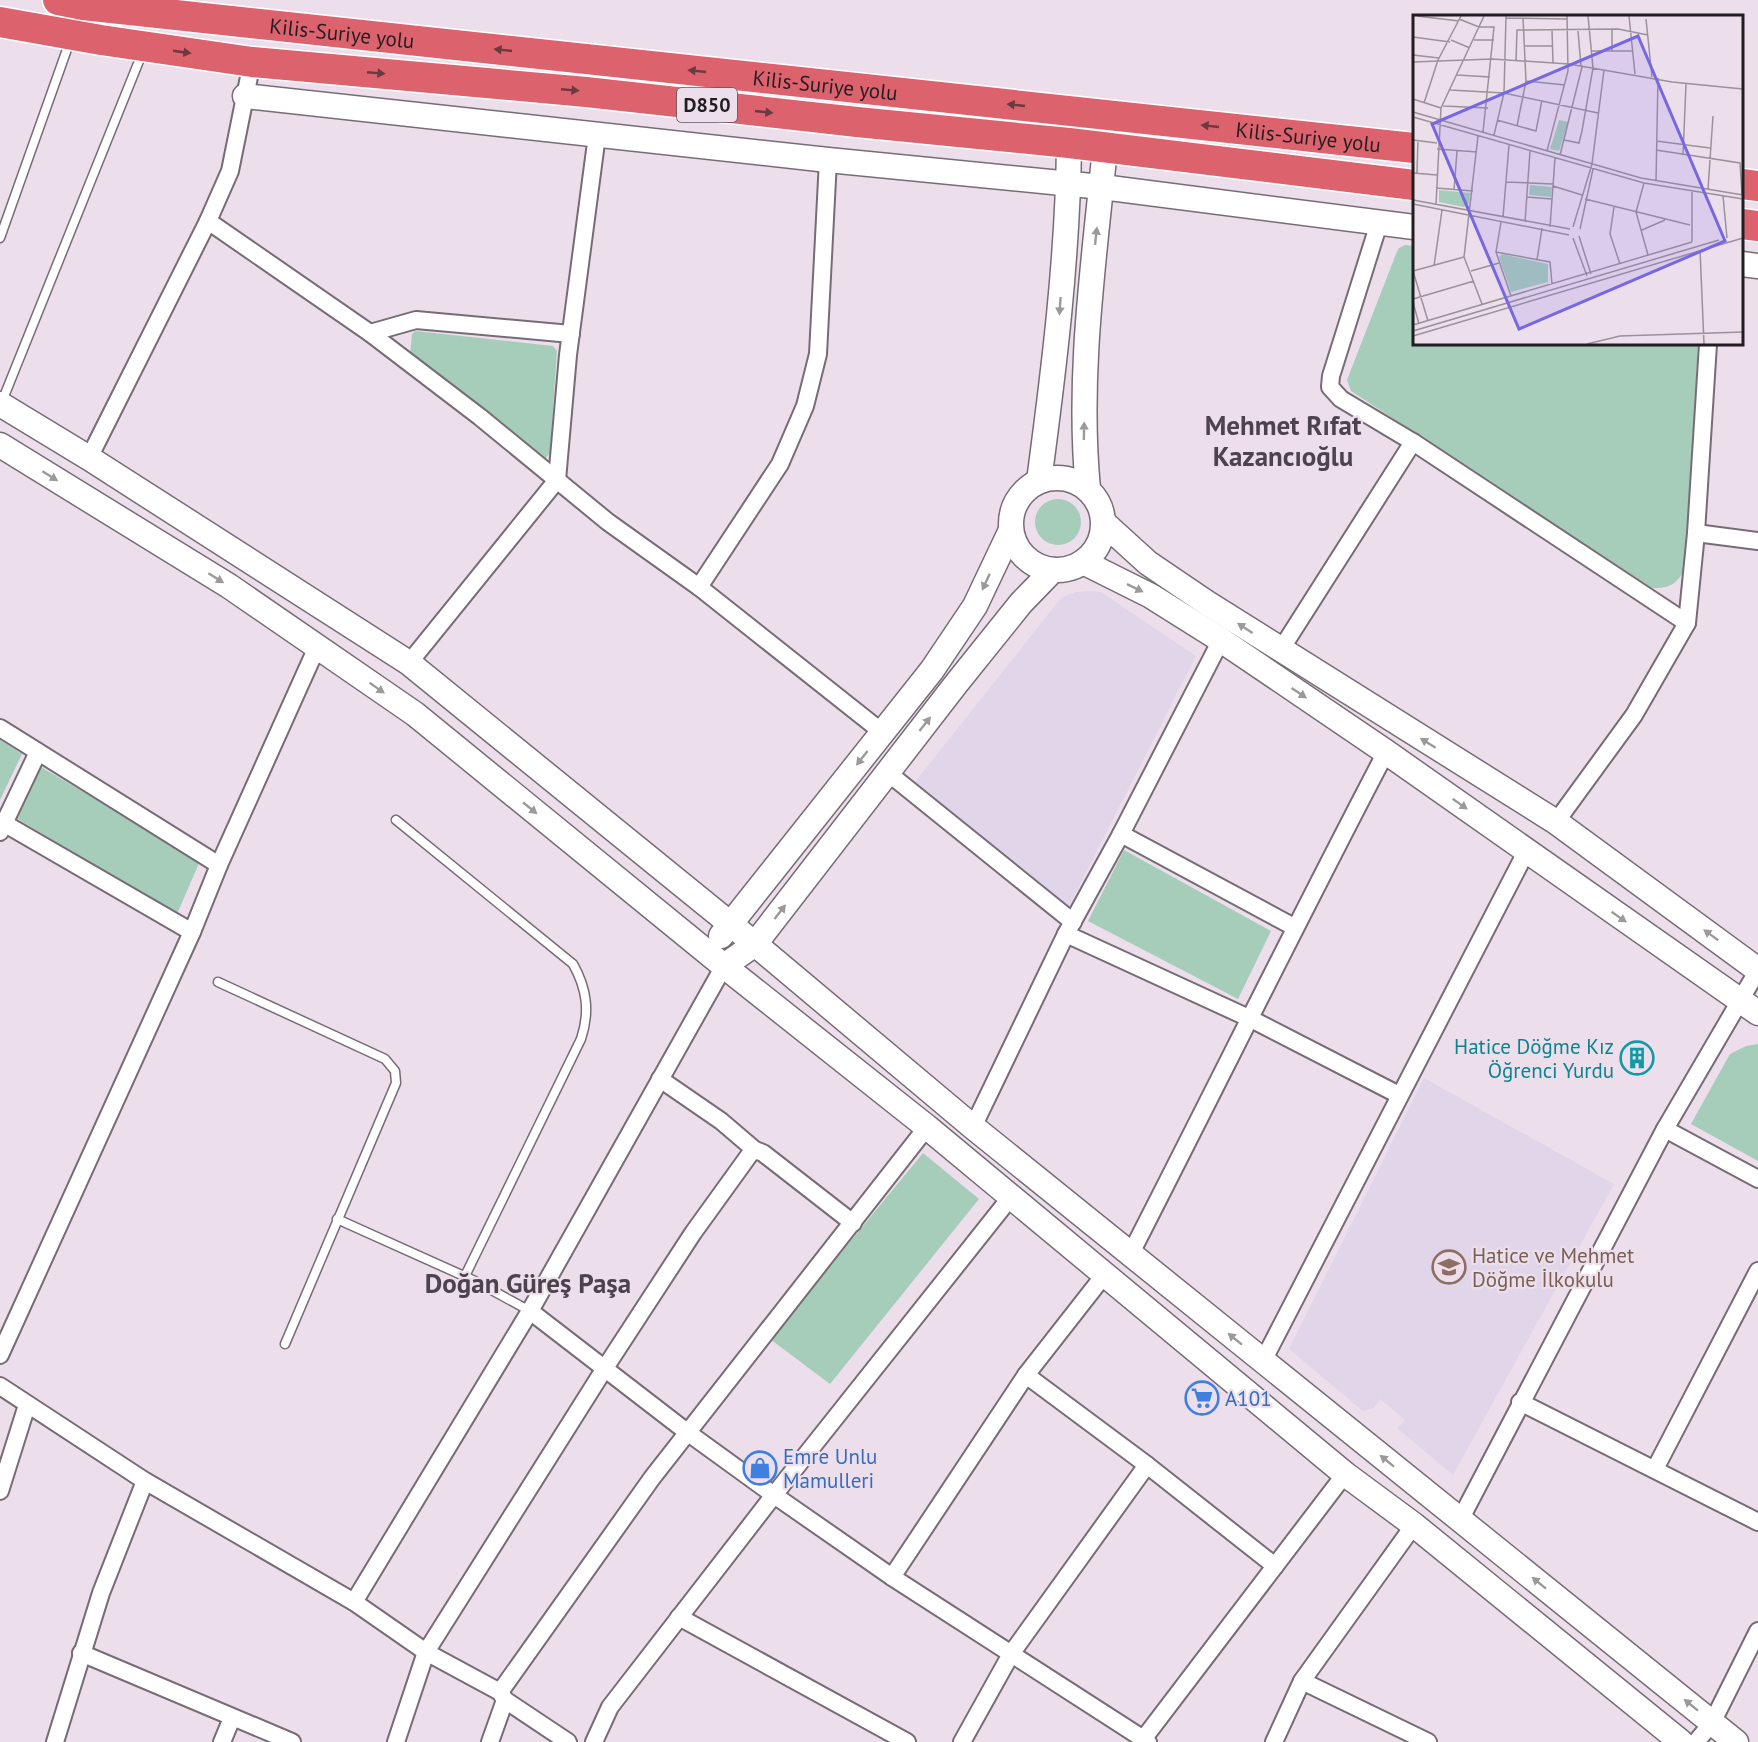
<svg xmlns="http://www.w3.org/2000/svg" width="1758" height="1742" font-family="'PT Sans',sans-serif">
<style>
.education{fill:#e1d5e9}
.green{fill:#a6cdba}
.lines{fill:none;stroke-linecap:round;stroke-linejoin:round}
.lane-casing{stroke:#776c76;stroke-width:11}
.street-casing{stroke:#776c76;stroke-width:20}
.secondary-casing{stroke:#776c76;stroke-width:27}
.highway-casing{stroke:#fff;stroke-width:33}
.lane{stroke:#fff;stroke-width:8}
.street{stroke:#fff;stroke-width:16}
.secondary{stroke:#fff;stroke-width:24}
.highway{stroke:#dc626e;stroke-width:30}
.oneway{fill:#6c3940}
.oneway2{fill:#9c999b}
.labels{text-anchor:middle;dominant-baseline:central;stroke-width:4.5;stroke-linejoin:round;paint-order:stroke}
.shield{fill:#ecdfeb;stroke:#5f575e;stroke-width:1.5}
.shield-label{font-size:20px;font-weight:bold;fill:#221d21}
.street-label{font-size:21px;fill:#221d21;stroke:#ecdfeb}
.culture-label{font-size:21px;fill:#0d838f;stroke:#ecdfeb;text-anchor:end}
.education-label{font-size:21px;fill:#785e54;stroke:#ecdfeb;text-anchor:start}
.shop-label{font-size:21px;fill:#366cbe;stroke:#ecdfeb;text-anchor:start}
.district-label{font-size:27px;font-weight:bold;fill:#4d434d;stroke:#ecdfeb}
.inset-road{fill:none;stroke:#9b919a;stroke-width:1.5}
.view{fill:#7867e2;fill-opacity:0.15;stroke:#7867e2;stroke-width:3}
.inset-edge{fill:none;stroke:#221d21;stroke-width:3}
</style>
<rect width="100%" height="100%" fill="#ecdfeb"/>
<g class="education">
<path d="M1086,591L1101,592L1196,656L1069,906L915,782L1061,598L1075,592Z"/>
<path d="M1424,1078L1614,1184L1453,1475L1397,1428L1405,1420L1380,1399L1374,1408L1363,1411L1289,1349Z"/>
</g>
<g class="green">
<path d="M1405,245L1414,246V344H1698L1686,563C1681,582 1671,589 1652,588L1351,391L1347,380L1396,254L1399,248Z"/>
<path d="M415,331L553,346L557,351L550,453L546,458H539L410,355L412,334Z"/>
<circle cx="1058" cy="522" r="23"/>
<path d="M0,740L22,754L0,800Z"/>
<path d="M41,767L200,861L177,914L16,818Z"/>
<path d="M1124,850L1271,931L1238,999L1088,921Z"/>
<path d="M1758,1044V1161L1691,1124L1730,1054L1746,1046Z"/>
<path d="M923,1153L979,1199L830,1384L770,1339Z"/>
</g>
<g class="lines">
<g class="lane-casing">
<g id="lane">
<path d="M0,238L71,38"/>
<path d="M1,404L143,51"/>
<path d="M396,820L573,964C587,989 590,1012 581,1039L465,1276"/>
<path d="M218,982L385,1059L395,1071L396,1083L285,1344"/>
<path d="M337,1219L475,1281L530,1311"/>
</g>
</g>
<g class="street-casing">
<g id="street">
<path d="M208,221L370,333L480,417L608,522L699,587L882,732"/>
<path d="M1379,223L1331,376L1330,387L1341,399L1413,442L1687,623"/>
<path d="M370,333L416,320L571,334"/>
<path d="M89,458L208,221L230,171L252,62"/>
<path d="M1696,533L1758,541"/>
<path d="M699,587L780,464L805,406L818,354L828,160"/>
<path d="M1280,651L1413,442"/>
<path d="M409,663L557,480L568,355L597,135"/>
<path d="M0,728L219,865"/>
<path d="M887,772L1073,922"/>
<path d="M0,821L192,932"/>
<path d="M1556,822L1634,715L1687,623L1696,533L1708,344"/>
<path d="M0,832L38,752"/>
<path d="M1121,834L1294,927"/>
<path d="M1066,934L1251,1019L1399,1095"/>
<path d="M660,1079L721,1121L755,1150"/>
<path d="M973,1127L1066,934L1121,834L1221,640"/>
<path d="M1665,1129L1758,1179"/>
<path d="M1130,1255C1216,1087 1299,918 1386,752"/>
<path d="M530,1311L687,1432L774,1495L892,1577L1148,1742"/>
<path d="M0,1355L192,932L219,865L317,647"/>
<path d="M1263,1361L1526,852"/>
<path d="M1026,1375L1105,1274"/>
<path d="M0,1386L145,1481L354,1602L426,1652L500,1692L505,1700L568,1742"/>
<path d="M1520,1402L1758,1522"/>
<path d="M1655,1469L1758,1271"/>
<path d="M0,1491L27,1405"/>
<path d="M1460,1520L1665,1129L1758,970"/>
<path d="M892,1577L1026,1375L1147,1465L1275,1566"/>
<path d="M354,1602L530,1311L724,966"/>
<path d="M679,1617L907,1742"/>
<path d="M81,1653L292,1742"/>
<path d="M1302,1681L1428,1742"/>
<path d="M500,1692L652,1478L927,1127"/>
<path d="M55,1742L101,1593L145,1481"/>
<path d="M222,1742L232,1718"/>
<path d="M396,1742L426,1652L605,1368L693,1233L750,1154L755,1150L763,1153L853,1223"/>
<path d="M490,1742L505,1700"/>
<path d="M594,1742L610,1707L774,1495L1010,1198"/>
<path d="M962,1742L1011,1654L1147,1465"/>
<path d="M1141,1742L1345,1474"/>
<path d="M1274,1742L1302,1681L1414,1525"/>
<path d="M1696,1742L1712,1723L1758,1631"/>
</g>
</g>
<g class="secondary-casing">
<g id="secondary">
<path d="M245,96L828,160L1102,187L1414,227"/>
<path d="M1742,264L1758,266"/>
<path d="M0,404L89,458L409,663L755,944L973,1127L1736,1742"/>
<path d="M0,445L229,586L415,714L724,966L927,1127L1345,1474L1414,1525L1681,1742"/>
<circle cx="1057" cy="524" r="46"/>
<path d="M1039,481C1054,369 1068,256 1069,143"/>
<path d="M1088,489C1077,375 1094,262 1105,148"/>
<path d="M1104,523L1148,563L1207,603L1556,822L1758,970"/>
<path d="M1083,562L1151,596L1221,640L1386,752L1758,1013"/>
<path d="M721,936L932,670L975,606L1011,530"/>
<path d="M724,966L755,944L956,684L1021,603L1053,570"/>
</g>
</g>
<g class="highway-casing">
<g id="highway">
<path id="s1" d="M58,0L83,5L1414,148"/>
<path d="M0,22L101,40L252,62L586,92L857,122L1069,143L1414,185"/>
<path d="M1742,184L1758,186"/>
<path d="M1742,224L1758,226"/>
</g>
</g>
<use href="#lane" class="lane"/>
<use href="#street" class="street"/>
<use href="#secondary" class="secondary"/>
<use href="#highway" class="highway"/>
</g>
<defs><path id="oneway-solid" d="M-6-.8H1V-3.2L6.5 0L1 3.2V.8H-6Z" transform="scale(1.5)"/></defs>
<g class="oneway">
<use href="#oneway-solid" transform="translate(503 50) rotate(-174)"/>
<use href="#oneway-solid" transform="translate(182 52) rotate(8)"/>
<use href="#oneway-solid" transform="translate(697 71) rotate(-174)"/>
<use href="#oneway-solid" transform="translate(376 73) rotate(5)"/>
<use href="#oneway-solid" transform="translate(570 90) rotate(5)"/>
<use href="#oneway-solid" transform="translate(1016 105) rotate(-174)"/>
<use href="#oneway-solid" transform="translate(764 112) rotate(6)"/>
<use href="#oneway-solid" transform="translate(1210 126) rotate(-174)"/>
</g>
<g class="oneway2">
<use href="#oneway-solid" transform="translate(1096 236) rotate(-84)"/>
<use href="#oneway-solid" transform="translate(1060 306) rotate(94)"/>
<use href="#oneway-solid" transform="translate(1084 431) rotate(-89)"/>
<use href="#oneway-solid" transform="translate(50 476) rotate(32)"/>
<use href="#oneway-solid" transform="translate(216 578) rotate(32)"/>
<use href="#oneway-solid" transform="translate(986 582) rotate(115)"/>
<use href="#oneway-solid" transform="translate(1135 588) rotate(26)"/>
<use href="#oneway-solid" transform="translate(1245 628) rotate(-147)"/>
<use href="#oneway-solid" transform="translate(377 688) rotate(35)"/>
<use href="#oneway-solid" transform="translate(1299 693) rotate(34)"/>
<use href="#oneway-solid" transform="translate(925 724) rotate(-52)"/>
<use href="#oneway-solid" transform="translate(1428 743) rotate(-148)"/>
<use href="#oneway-solid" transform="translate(862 758) rotate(128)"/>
<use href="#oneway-solid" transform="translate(1460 804) rotate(35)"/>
<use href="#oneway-solid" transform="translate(530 808) rotate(39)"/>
<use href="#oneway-solid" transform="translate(780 912) rotate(-52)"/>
<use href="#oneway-solid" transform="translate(1619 917) rotate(35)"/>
<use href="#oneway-solid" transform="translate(1711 935) rotate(-144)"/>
<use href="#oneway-solid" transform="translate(1235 1339) rotate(-141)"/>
<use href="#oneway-solid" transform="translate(1387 1461) rotate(-141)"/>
<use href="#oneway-solid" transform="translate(1539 1583) rotate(-141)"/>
<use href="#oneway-solid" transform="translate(1691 1705) rotate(-141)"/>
</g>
<defs>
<g id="building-ring" transform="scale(1.725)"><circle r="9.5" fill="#ecdfeb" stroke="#0f9aa8" stroke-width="1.5"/><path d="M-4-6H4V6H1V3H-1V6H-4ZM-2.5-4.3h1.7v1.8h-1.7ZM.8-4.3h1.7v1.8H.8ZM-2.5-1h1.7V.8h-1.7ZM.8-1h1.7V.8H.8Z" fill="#0f9aa8"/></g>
<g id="school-ring" transform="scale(1.725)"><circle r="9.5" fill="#ecdfeb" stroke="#8d6e63" stroke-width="1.5"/><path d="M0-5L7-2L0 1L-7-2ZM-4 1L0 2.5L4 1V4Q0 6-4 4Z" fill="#8d6e63"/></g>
<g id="supermarket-ring" transform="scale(1.725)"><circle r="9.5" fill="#ecdfeb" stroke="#3f7fe0" stroke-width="1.5"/><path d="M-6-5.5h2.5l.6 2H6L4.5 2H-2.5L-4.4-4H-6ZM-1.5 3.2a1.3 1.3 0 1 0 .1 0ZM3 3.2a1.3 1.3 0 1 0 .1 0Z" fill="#3f7fe0"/></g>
<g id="shop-ring" transform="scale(1.725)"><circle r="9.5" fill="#ecdfeb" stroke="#3f7fe0" stroke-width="1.5"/><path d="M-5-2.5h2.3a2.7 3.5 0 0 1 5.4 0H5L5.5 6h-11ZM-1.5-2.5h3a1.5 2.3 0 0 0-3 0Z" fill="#3f7fe0"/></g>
</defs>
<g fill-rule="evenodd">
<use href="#building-ring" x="1637" y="1058"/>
<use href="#school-ring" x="1449" y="1267"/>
<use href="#supermarket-ring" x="1202" y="1398"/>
<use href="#shop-ring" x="760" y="1468"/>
</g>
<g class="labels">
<rect class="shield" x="677" y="88" width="60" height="34" rx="4.5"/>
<g class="shield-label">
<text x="707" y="105">D850</text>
</g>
<g class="street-label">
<text stroke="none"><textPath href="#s1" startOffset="286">Kilis-Suriye yolu</textPath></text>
<text stroke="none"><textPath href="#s1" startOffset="772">Kilis-Suriye yolu</textPath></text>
<text stroke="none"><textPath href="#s1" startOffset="1258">Kilis-Suriye yolu</textPath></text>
</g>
<g class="culture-label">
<text x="1614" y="1046">Hatice Döğme Kız<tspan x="1614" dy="24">Öğrenci Yurdu</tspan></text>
</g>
<g class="education-label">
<text x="1472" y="1255">Hatice ve Mehmet<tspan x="1472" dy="24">Döğme İlkokulu</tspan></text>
</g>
<g class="shop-label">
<text x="1225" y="1398">A101</text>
<text x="783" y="1456">Emre Unlu<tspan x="783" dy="24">Mamulleri</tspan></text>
</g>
<g class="district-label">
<text x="1283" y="425">Mehmet Rıfat<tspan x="1283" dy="31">Kazancıoğlu</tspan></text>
<text x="528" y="1283">Doğan Güreş Paşa</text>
</g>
</g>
<g transform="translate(1413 15)">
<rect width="330" height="330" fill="#ecdfeb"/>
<path d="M146,105L155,107L146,136L137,134ZM117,170L139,172L138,182L116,180ZM26,175L57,178L56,188L51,192L26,187ZM89,239L135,249V267L98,277L86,242Z" fill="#a6cdba"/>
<path class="inset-road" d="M4,1L46,6M216,1L222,59M93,3L154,4M46,4L66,12H81L70,117M233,4L239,62M139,15L140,48M199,15V36M165,16L168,51M0,22L37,27M38,25L57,33M61,25H81M112,31H140M178,36H220M0,40L26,43M103,46L104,15L205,14L235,20M0,47L79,44L156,49L259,67L330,74M44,60L77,62M113,66L152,70M37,75L91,78L185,98M0,84L28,93M11,88L25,45L48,1M30,91L75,93M0,97L228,163L330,180M0,102L231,168L330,184M84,105L123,116L129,85M104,111L113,66L110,3M81,120L91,78L93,1M65,121L51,242L69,289M0,125L24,128M151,125L166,128L169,116L180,53L175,1M243,126L297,133M24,134L64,137M243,135L327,148L329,179M134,136L155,56L154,1M147,140L169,52M270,140L273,69M0,158L24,160M4,158L5,125M243,166L245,63M93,167L140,169M231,168L223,197L235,240M140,171L169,180M23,173L60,176M295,174L300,101M41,175L44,136M310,181L314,223M114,182L139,184M172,184L277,210M0,185L157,214M0,189L156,220M23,189L28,93L71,1M201,192L197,219L207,249M90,202L96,130M88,207L83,237L98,281M112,207L117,136M137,212L142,143M160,212L179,149L191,55M167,214L180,154M229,215L252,205M166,221L178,259M160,223L174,261M279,227V177M287,235L291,329M83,237L137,247L139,269M124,245L129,213M21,251L29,195M0,256L51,242M0,256L15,306M58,256L86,248M0,284L61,266M0,287L6,309M0,310L279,227M0,316L306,225M0,321L330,223M174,329L207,321L330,317"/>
<path class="view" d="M225,21L312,226L106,314L19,109Z"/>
<rect width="330" height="330" class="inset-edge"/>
</g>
</svg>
